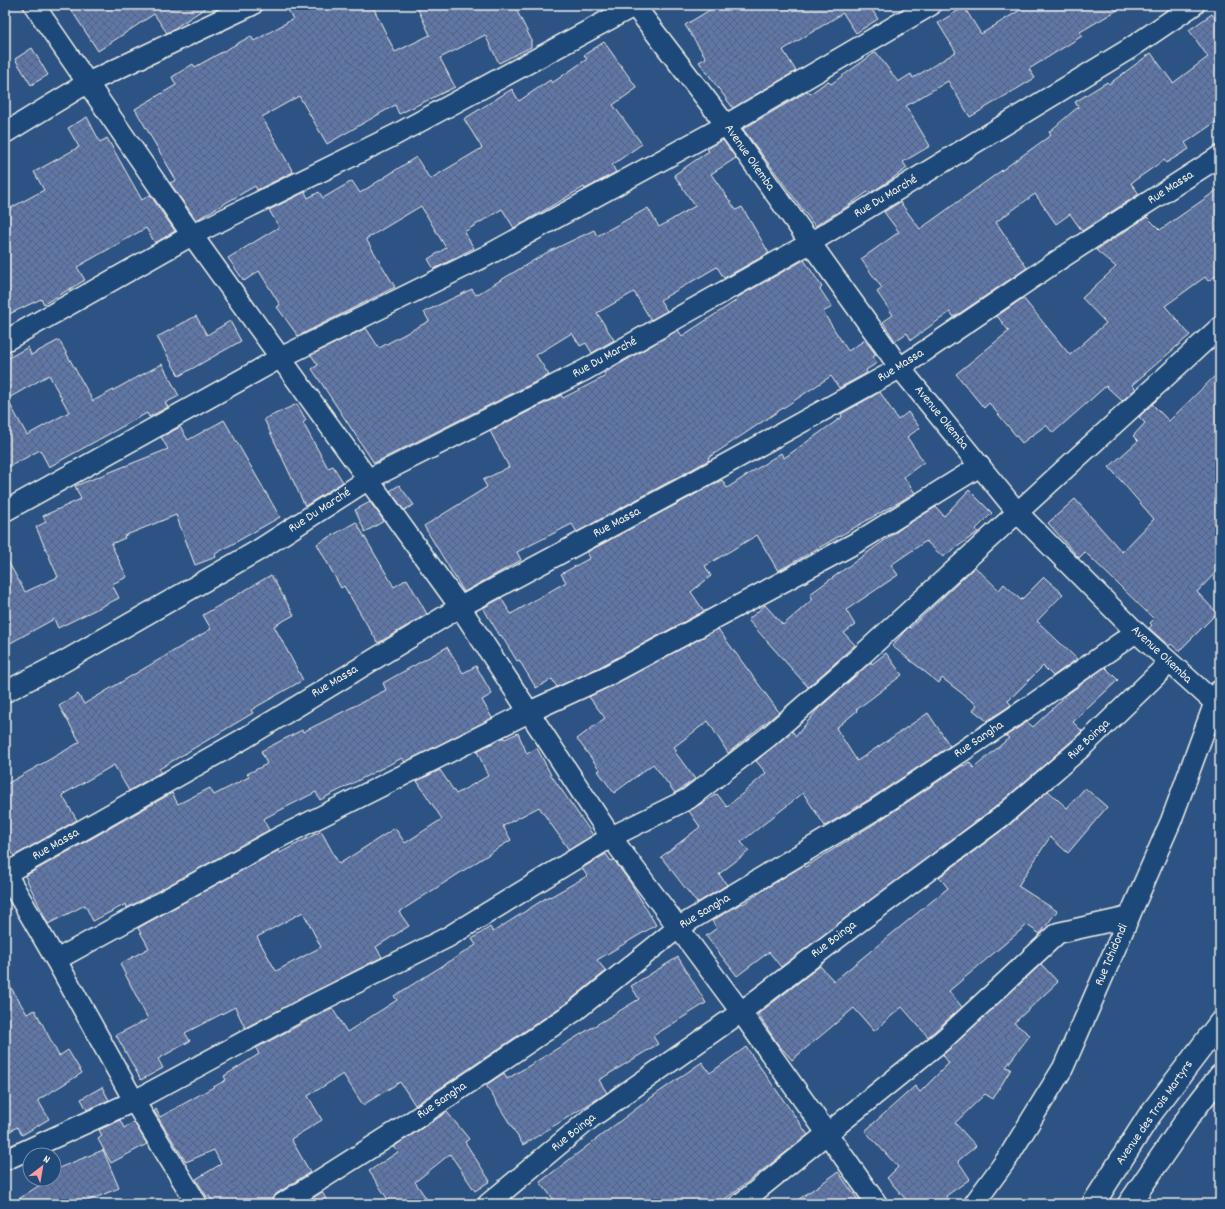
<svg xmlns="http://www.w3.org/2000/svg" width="1225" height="1209" font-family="Dekko,sans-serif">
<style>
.building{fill:url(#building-cross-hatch);stroke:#f4f1e8;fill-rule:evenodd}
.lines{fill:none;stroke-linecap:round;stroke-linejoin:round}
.minor-casing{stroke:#f4f1e8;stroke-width:23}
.trunk-casing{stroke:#f4f1e8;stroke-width:25}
.minor{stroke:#1f4a7a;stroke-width:20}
.trunk{stroke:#1f4a7a;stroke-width:22}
.labels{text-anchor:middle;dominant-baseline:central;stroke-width:3;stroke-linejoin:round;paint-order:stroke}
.street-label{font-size:13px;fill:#f4f1e8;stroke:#1f4a7a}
</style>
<defs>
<pattern id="building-cross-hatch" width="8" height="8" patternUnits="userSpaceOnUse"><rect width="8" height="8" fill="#5e77a8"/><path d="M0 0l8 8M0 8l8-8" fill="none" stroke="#55627c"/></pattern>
</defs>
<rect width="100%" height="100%" fill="#2c5383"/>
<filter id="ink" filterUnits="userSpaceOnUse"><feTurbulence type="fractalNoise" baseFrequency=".025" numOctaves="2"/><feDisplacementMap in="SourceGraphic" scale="8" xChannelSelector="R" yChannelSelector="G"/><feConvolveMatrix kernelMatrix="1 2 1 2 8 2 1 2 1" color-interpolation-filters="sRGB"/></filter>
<g filter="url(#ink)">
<g class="building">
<path d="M68,5H210L167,33L154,14L98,51Z"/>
<path d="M285,5H372L395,52L430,35L416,5H514L531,39V47L499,63L485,35L440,58L455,87L399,114L395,105L327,144L299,96L262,117L293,172L257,190L255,186L196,220L170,183L176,180L135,109L176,85L172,77L193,64L195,67L251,36L254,41L293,19Z"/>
<path d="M718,5H869L878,19L856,33L843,13L783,50L796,71L733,108L699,62L706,58L685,25Z"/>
<path d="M1028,5H1126L1080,32L1082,36L1029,69L1035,78L970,117L948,81L906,106L930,146L903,162L907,168L889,181L870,193L869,191L846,207L815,226L743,129L808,91L810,94L828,81L831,84L876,52L898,82L911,74L913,78L956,52L938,23L964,7L981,34Z"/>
<path d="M1212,14L1220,25V119L1185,143L1189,149L1166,163L1164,160L1131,183L1139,194L1082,231L1070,214L1056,224L1035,194L996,222L1027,268L954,317L950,312L911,340L907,333L895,341L883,322L893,315L877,292L882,288L861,259L899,232L884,212L900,202L920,229L1051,135L1049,132L1078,107L1075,102L1107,82L1109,84L1151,53L1173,83L1208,57L1189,30Z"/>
<path d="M604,42L637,88L613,105L642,144L612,165L616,172L585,189L584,187L514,228L502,209L464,232L474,248L434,269L428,259L446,248L421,206L366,239L395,287L298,336L277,307L280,305L259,271L244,281L228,258L279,227L269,210L305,192L308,198L319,192L323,198L352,181L360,193L416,157L430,179L482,148L464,119L512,89L519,101L550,80L552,83L587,59L584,55Z"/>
<path d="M32,48L48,75L31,85L15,59Z"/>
<path d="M87,117L100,142L107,138L142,200L150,195L175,231L155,243L146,228L77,267L85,280L44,304L41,299L5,316V211L44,190L34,172L79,147L68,128Z"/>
<path d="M723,140L736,158L711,174L736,210L742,207L769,253L724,278L717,267L660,300L667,311L651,320L634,292L597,313L614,340L592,353L586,343L580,346L572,333L536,355L549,375L374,463L312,369L318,365L311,355L366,328L379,348L429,321L424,312L472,289L476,295L546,253L594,230L597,236L648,208L659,227L695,206L674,175L709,151L707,149Z"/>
<path d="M1220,188V273L1208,281L1205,277L1165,306L1190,335L1132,385L1136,389L1122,401L1106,386L1053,433L1046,425L1022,443L989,403L984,408L956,374L1009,331L997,316L1023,298L1070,355L1106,323L1082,298L1116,267L1096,250L1147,217L1160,230Z"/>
<path d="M804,260L822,287L820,289L832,307L823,312L848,351L865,340L876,355L873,357L877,363L866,370L867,373L839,388L831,376L708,458L709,460L577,532L572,524L517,552L521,560L464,592L424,526L487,487L483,480L509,467L490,431L561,395L563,398L606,376L604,373L678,330L682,336L737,300L736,298Z"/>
<path d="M196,316L207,335L230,321L241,341L179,376L157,337Z"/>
<path d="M59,340L93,401L162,364L179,396L165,403L168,407L149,417L147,413L49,467L40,450L5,469V360L28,347L31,355ZM49,375L69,412L27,435L7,399Z"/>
<path d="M1220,371V568L1197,592L1217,613L1179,651L1171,644L1169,646L1149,628L1152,625L1150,623L1154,619L1085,552L1079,558L1048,523L1075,499L1122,552L1154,519L1109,467L1138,441L1133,436L1145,423L1139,417L1152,404L1169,421Z"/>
<path d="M880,392L898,420L908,412L920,428L907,437L924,462L904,477L915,493L778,571L757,535L705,566L711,576L691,592L704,611L600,667L557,687L552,679L536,688L519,660L517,661L501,635L500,636L483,608L501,598L511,614L566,582L561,574L590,558L587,552L722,480L727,488L781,453L784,458L842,417L841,414Z"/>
<path d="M297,404L306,420L303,423L328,468L333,466L343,482L305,506L264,419Z"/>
<path d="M224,420L280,517L215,554L216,557L195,565L176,515L124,536L125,538L111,544L127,577L112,584L119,598L58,628L54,619L5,646V556L25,592L58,577L36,527L46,522L43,516L81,499L75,486L168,449L161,437L180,427L188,440Z"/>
<path d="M399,485L414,505L404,510L390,491Z"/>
<path d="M969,490L992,513L976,529L978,532L943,557L926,541L891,565L898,575L846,610L855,625L844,633L855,645L808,687L748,620L765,605L783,625L813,599L810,594L903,527L936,507L944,516Z"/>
<path d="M370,502L384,521L365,532L355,510Z"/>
<path d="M356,522L394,587L407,579L427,614L378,643L344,586L341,588L317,544Z"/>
<path d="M975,567L999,590L1004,584L1021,600L1044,577L1063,594L1037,621L1077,659L1053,676L1043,666L1008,701L1011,705L987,721L973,710L977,705L942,678L939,683L892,646L903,633L909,627L910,628Z"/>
<path d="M271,575L294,615L274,626L303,680L251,710L253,713L159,769L161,772L129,791L114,765L62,795L77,820L14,856L11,851L5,854V785L80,742L59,706L78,694L84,704L211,629L203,615Z"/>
<path d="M718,629L779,712L728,753L708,721L674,747L677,750L675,752L695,779L675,793L653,764L614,793L598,771L600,770L577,739L605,718L589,697Z"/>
<path d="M447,647L463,673L476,666L492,694L482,700L492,718L405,762L402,758L320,800L316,792L263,819L269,830L127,908L126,904L93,921L85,905L48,924L25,876L172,793L178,804L210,788L214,795L249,777L247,774L267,764L261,751L302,730L303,732L386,690L383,683Z"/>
<path d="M886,653L902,675L856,710L857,711L836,728L857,761L928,713L950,746L870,799L825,826L803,793L741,842L749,851L719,874L727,885L697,903L661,857L700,827L689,811L717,794L727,807L766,773L756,761L792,731L796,736L818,709L871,662L872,664Z"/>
<path d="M1105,667L1118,680L1073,722L1082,731L1073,740L994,808L781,967L769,952L737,976L706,936L717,928L712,921L742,903L743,904L768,887L804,865L805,867L882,819L963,765L964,766L969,762L974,768L1009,738L1006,736L1027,722L1033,727L1069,693Z"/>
<path d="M518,733L527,754L537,748L551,775L593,835L569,850L539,807L503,826L511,840L399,912L409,926L376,947L382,957L245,1028L235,1007L185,1033L190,1041L158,1059L163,1068L141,1080L116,1035L148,1019L120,964L149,948L138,928L279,850L280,853L321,831L339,864L395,828L405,843L442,819L417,781L440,770L456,794L488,776L477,751L504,737L505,739ZM303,912L321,947L276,971L257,937Z"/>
<path d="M1085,788L1107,807L1068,853L1050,837L1018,886L1057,911L1040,934L1027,925L949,991L962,1007L936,1030L928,1037L902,1007L874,1031L854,1008L792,1060L777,1043L758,1014L820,966L834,981L948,888L939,877L1008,826L1048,791L1067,808Z"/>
<path d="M606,854L611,861L614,860L632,885L656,925L597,960L606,971L568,1002L415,1105L400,1082L363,1105L343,1074L308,1096L322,1120L291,1139L310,1172L276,1194L271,1204H214L209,1196L207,1197L196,1179L221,1164L214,1150L186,1162L154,1111L156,1109L160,1117L226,1080L224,1076L259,1054L256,1048L332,1008L347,1032L397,1000L394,996L476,945L472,939L490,927L493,932L549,896L550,897L587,876L582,868Z"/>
<path d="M678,957L706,1003L653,1036L658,1044L599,1080L607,1093L523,1145L486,1085L504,1073L507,1079L639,999L631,986Z"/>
<path d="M1041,964L1058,982L1014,1023L1030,1035L1006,1067L1011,1069L993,1099L985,1094L955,1123L976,1146L958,1161L970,1179L946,1196L952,1204H910L887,1178L898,1167L865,1131L915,1086L920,1092L949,1063L943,1055Z"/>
<path d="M5,978L27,1014L35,1010L59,1056L68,1050L82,1073L38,1100L49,1119L22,1135L17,1127L5,1134Z"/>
<path d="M746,1047L808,1135L719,1204H557L540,1182L649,1099L702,1062L710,1073Z"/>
<path d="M102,1087L109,1100L87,1110L81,1099Z"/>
<path d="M447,1112L469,1139L465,1142L490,1181L475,1191L450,1154L415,1182L430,1204H391L369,1171L398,1152L393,1147Z"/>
<path d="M120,1120L124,1128L134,1122L147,1144L111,1163L98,1139L102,1136L99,1130Z"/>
<path d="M103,1150L119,1188L80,1204H11L49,1179H54V1170Z"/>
<path d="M838,1172L861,1204H792Z"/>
<path d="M322,1192L329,1204H303Z"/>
</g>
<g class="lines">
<g class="minor-casing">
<g id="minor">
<path d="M34,5L192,235L460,607L611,837L741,1012L877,1204"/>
<path d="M634,5L726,125L900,368L1018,513L1136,632L1214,702"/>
<path d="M5,133L87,83L252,5"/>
<path d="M5,341L192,235L395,135L636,5"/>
<path d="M5,511L280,358L488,255L726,125L931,5"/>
<path d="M5,692L63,662L257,551L367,480L585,370L810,243L1129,49L1194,5"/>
<path d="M5,872L56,960L134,1101L197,1204"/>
<path d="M5,874L245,738L460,607L679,490L900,368L1063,257L1220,156"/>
<path d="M56,960L276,839L529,712L605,677L861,540L980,466"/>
<path d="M5,1160L134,1101L304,1009L448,937L611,837L688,799L768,737L853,663L1220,327"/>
<path d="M282,1204L405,1126L575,1011L679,927L876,809L1033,704L1136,632"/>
<path d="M488,1204L592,1117L741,1012L852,927L1001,817L1081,748L1169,663"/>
<path d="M740,1204L944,1039L1058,933L1129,917"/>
<path d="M974,1204L1009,1156L1063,1068L1171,821L1219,691"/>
</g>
</g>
<g class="trunk-casing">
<g id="trunk">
<path d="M1093,1204L1149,1116L1220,1023"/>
<path d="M1129,1204L1192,1112L1220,1076"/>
</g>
</g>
<use href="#minor" class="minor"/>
<use href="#trunk" class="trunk"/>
</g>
</g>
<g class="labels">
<g class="street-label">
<text transform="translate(749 158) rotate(55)">Avenue Okemba</text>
<text transform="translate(1171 188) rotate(-33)">Rue Massa</text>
<text transform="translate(886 197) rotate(-31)">Rue Du Marché</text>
<text transform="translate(605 358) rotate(-29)">Rue Du Marché</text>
<text transform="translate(901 366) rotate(-32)">Rue Massa</text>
<text transform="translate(941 418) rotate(51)">Avenue Okemba</text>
<text transform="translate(320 511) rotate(-33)">Rue Du Marché</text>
<text transform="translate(617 523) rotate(-28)">Rue Massa</text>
<text transform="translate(1161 655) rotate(43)">Avenue Okemba</text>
<text transform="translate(335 682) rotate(-31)">Rue Massa</text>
<text transform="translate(979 740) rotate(-34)">Rue Sangha</text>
<text transform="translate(1089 740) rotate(-43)">Rue Boinga</text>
<text transform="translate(56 845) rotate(-30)">Rue Massa</text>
<text transform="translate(705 912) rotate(-31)">Rue Sangha</text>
<text transform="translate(834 940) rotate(-37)">Rue Boinga</text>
<text transform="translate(1112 955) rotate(-67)">Rue Tchidondi</text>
<text transform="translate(442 1101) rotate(-34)">Rue Sangha</text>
<text transform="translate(1155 1113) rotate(-55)">Avenue des Trois Martyrs</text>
<text transform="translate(574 1133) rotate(-39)">Rue Boinga</text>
</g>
</g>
<rect width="1225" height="1209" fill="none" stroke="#1f4a7a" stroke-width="20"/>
<rect x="10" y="10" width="1205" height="1189" fill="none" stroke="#f4f1e8" stroke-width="1.5" filter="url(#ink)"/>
<g transform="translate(42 1167) rotate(31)"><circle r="19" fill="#1f4a7a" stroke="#748da6"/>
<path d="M0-3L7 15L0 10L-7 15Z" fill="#ff9aa2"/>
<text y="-6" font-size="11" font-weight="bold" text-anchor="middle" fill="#f4f1e8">N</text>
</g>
</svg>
